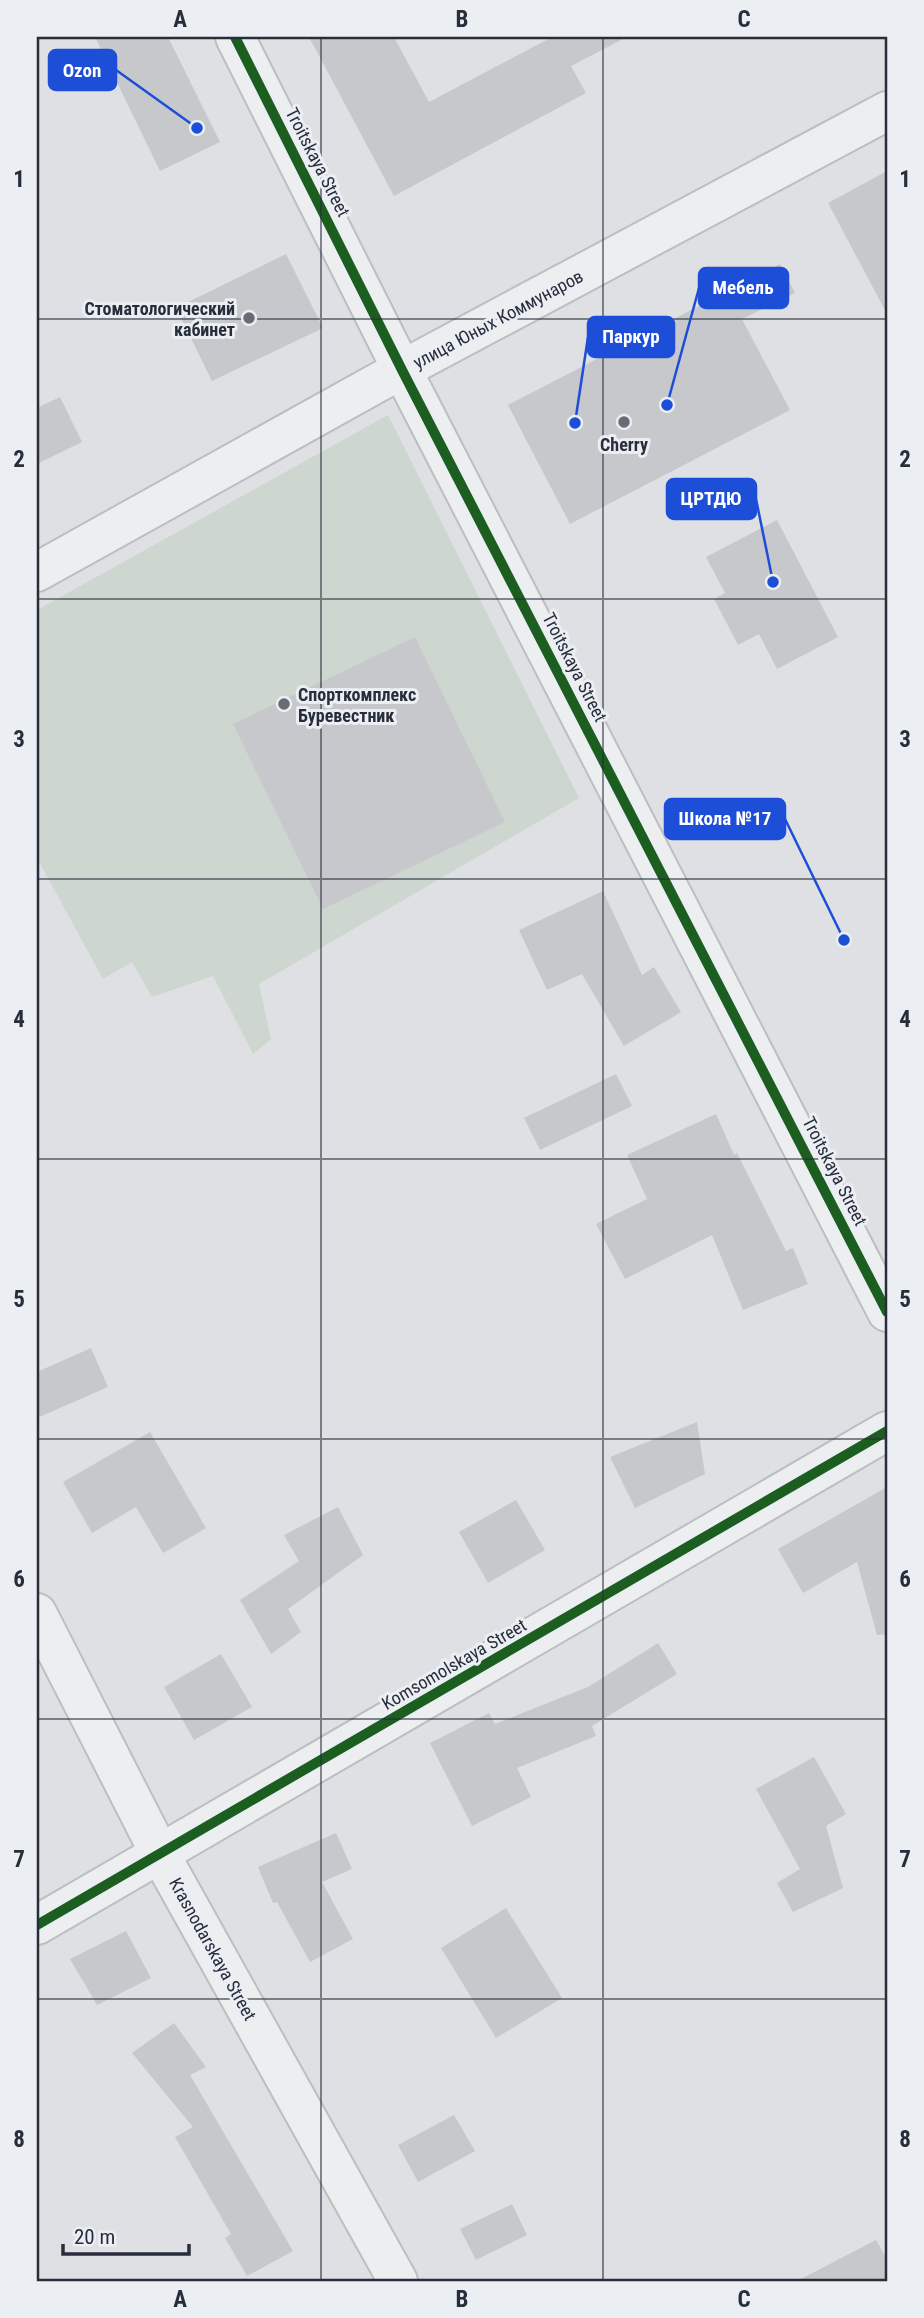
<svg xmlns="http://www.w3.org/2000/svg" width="924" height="2318" font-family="'Roboto Condensed',sans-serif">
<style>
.green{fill:#ced7cf}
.building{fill:#c7c8cb}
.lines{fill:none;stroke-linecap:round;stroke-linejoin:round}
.minor-casing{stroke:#bcbec1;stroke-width:42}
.minor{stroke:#edeef0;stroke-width:38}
.cycleway-casing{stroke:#ebeef3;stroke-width:15}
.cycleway{stroke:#1b5e20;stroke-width:10}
.grid{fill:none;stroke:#272d3a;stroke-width:2;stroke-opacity:0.55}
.poi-dot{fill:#676c75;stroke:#ebeef3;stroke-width:2.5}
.labels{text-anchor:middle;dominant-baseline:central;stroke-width:6;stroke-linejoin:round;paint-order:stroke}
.street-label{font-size:18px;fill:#272d3a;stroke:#ebeef3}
.poi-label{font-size:18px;font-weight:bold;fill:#272d3a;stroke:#ebeef3;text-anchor:end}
.leader{fill:none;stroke:#1d4ed8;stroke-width:2.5}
.callout-dot{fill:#1d4ed8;stroke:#ebeef3;stroke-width:2.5}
.callout{fill:#1d4ed8;stroke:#1d4ed8;stroke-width:2.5}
.callout-label{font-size:19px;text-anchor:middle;font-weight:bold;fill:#fff}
.neatline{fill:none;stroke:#272d3a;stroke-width:2.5}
.grid-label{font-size:23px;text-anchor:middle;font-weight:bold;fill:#272d3a}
</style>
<rect width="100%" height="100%" fill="#dee0e3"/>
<path class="green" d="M388,415L579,798L259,984L271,1039L253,1054L213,976L152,997L132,962L103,979L37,858V610Z"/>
<g class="building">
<path d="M95,37H168L220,142L160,171Z"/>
<path d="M309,37H394L429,102L552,37H627L571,66L586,93L394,196Z"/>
<path d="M887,171V314L828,203Z"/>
<path d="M286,254L323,328L212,381L176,308Z"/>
<path d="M780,264L795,293L742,319L790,410L570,524L508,405Z"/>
<path d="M60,397L82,442L37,464V408Z"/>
<path d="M777,520L838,637L777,669L759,634L738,645L714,599L725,593L706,557Z"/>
<path d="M415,637L505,822L323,909L233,724Z"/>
<path d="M603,891L642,975L654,967L681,1012L624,1046L582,974L547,990L519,930Z"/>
<path d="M616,1074L632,1106L540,1150L524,1118Z"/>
<path d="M716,1114L734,1155L737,1153L786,1251L793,1248L808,1284L743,1310L712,1235L625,1279L596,1224L647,1199L627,1155Z"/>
<path d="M91,1348L108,1387L37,1418V1372Z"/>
<path d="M697,1422L705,1474L635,1508L610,1457Z"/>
<path d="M150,1432L206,1528L163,1553L136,1507L92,1533L63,1482Z"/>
<path d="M887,1487V1634L877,1635L857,1562L803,1593L778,1549Z"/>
<path d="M516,1500L545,1550L488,1583L459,1532Z"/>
<path d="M338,1507L363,1555L288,1609L301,1632L271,1654L240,1600L299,1561L284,1535Z"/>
<path d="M658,1643L677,1674L592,1726L596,1736L517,1768L531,1797L472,1826L430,1743L489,1713L495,1724L588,1687Z"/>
<path d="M221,1654L252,1707L194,1740L164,1687Z"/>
<path d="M814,1757L846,1814L826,1826L843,1888L793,1912L777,1883L800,1869L756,1789Z"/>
<path d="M336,1833L352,1869L322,1882L353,1939L310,1962L277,1902L273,1903L258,1867Z"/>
<path d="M506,1908L562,1998L496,2038L441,1948Z"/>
<path d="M126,1931L151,1978L97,2005L70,1959Z"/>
<path d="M174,2023L206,2067L190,2075L293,2251L247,2276L225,2238L231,2234L175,2137L193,2127L132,2053Z"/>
<path d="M454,2115L475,2151L418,2182L398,2145Z"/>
<path d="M512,2204L527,2235L476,2260L460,2229Z"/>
<path d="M876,2240L887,2259V2281H797Z"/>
</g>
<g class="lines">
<g class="minor-casing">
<g id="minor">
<path d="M235,37L402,370L887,1312"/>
<path d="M37,572L377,383L887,111"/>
<path d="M37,1613L161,1856L398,2281"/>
<path d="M37,1925L887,1431"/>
</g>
</g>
<use href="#minor" class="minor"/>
<g class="cycleway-casing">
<g id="cycleway">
<path d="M235,37L402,370L887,1312"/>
<path d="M37,1925L887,1431"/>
</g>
</g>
<use href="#cycleway" class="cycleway"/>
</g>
<path class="grid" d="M321,37V2281M603,37V2281M37,319H887M37,599H887M37,879H887M37,1159H887M37,1439H887M37,1719H887M37,1999H887"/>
<g class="poi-dot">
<circle cx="249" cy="318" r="7"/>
<circle cx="624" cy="422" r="7"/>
<circle cx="284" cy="704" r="7"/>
</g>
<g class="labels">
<g class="street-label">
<text transform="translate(318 162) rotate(63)">Troitskaya Street</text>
<text transform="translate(498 319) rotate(-28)">улица Юных Коммунаров</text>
<text transform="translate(575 667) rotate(63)">Troitskaya Street</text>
<text transform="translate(835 1171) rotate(63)">Troitskaya Street</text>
<text transform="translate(454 1664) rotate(-30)">Komsomolskaya Street</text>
<text transform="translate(213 1949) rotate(61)">Krasnodarskaya Street</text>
</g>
<g class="poi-label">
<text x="235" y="308">Стоматологический<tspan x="235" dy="21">кабинет</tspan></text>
<text x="624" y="444" text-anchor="middle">Cherry</text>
<text x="298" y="694" text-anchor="start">Cпорткомплекс<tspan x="298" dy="21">Буревестник</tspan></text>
</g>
</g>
<path class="leader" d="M197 128L116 70M667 405L699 288M575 423L588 337M773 582L756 499M844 940L785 819"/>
<g class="callout-dot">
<circle cx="197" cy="128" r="7"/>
<circle cx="667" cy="405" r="7"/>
<circle cx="575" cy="423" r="7"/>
<circle cx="773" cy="582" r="7"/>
<circle cx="844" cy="940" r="7"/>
</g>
<g class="callout">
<rect x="49" y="50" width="67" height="40" rx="7"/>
<rect x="699" y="268" width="89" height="40" rx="7"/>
<rect x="588" y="317" width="86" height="40" rx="7"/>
<rect x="667" y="479" width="89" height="40" rx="7"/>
<rect x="665" y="799" width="120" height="40" rx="7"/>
</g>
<g class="callout-label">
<text x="82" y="77">Ozon</text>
<text x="743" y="294">Мебель</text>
<text x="631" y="343">Паркур</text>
<text x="711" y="505">ЦРТДЮ</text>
<text x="725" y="825">Школа №17</text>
</g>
<rect width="924" height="2318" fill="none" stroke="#ebeef3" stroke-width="77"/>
<path d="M63 2244v10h126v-10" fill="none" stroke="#272d3a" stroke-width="3.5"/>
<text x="74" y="2244" font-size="21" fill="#272d3a" stroke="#ebeef3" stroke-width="5" paint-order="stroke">20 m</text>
<rect x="38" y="38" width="848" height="2242" class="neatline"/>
<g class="grid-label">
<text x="180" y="27">A</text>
<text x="462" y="27">B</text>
<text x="744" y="27">C</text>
<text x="19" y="187">1</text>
<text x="905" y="187">1</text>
<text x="19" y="467">2</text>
<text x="905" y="467">2</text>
<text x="19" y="747">3</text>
<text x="905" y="747">3</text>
<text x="19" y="1027">4</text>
<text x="905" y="1027">4</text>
<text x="19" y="1307">5</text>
<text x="905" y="1307">5</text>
<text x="19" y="1587">6</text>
<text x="905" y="1587">6</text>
<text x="19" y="1867">7</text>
<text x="905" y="1867">7</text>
<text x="19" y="2147">8</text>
<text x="905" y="2147">8</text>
<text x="180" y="2307">A</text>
<text x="462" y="2307">B</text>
<text x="744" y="2307">C</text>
</g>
</svg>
